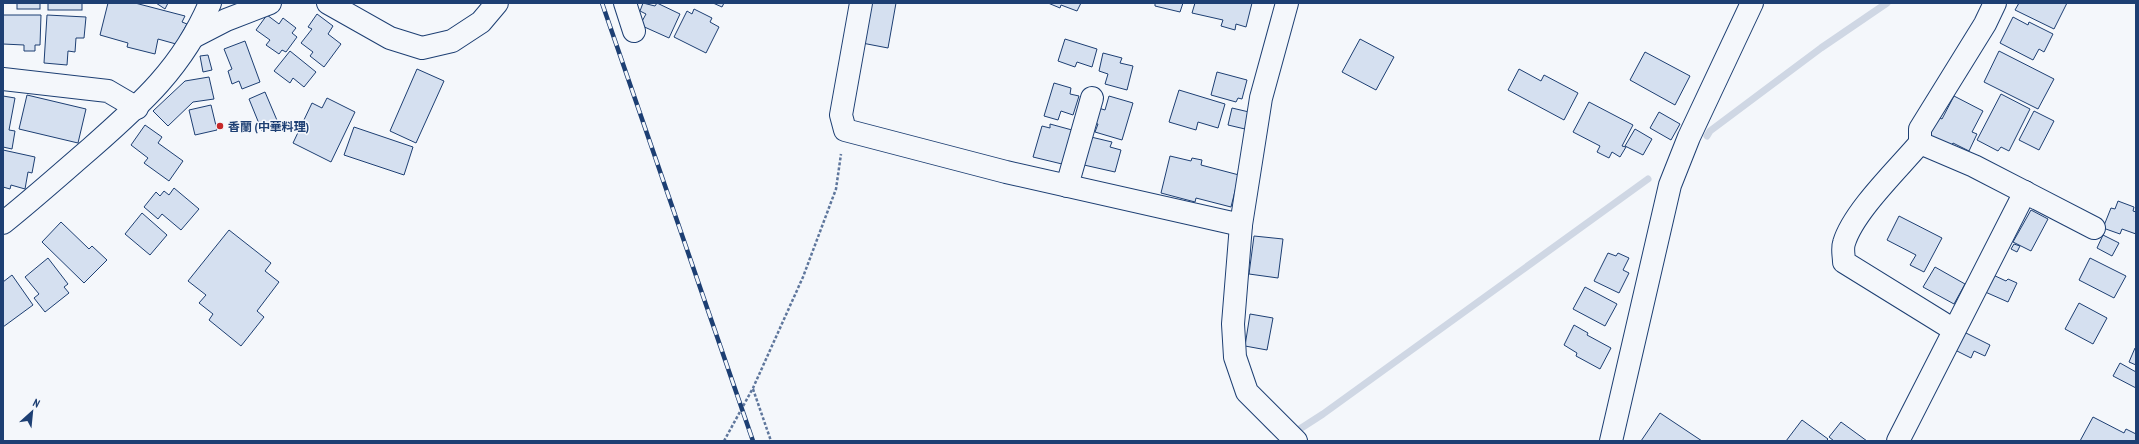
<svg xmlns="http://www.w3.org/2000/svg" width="2139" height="444" font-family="'PT Sans Narrow','Noto Sans JP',sans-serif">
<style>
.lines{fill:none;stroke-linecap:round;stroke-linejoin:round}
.stream{stroke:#cfd7e4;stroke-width:7}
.building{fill:#d5e0f0;stroke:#1d3f73}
.minor-casing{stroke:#1d3f73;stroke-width:24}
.path{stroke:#5e769c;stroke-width:2.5;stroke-dasharray:3 2;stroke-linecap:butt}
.minor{stroke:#f4f7fb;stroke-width:22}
.rail-casing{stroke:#1d3f73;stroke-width:4.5}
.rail{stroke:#f4f7fb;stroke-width:3;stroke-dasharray:9;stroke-linecap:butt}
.poi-dot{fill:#c62828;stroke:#f4f7fb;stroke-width:1.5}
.labels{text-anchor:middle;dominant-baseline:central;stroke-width:3;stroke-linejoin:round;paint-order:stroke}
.poi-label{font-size:12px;font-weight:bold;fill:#1d3f73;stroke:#f4f7fb;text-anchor:start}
</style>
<rect width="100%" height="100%" fill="#f4f7fb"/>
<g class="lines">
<g class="stream">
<path d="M1707,136L1710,131L1821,48L1887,3"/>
<path d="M1292,434L1323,414L1648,179"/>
</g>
</g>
<g class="building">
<rect x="17" y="3" width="23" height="6"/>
<rect x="48" y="3" width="34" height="7"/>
<path d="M108,3H135L185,16L182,22L187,24L176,44L158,39L155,54L127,47L128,43L100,35Z"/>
<path d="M156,3H168L165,9Z"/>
<path d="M643,3L655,6L657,3L680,14L669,38L640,25L646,14L640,11Z"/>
<path d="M713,3H724L722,7Z"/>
<path d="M870,3H896L888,48L862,43Z"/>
<path d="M1048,3H1081L1077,11L1061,5L1060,8Z"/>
<path d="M1155,3H1183L1180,12L1155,6Z"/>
<path d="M1195,3H1252L1246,27L1236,24L1235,30L1221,26L1223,20L1192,13Z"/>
<path d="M2019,3H2067L2054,29L2015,10Z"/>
<path d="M694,9L712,18L710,22L719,27L706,53L674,37L687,11L692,14Z"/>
<path d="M317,14L333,26L328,34L341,44L324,67L310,56L313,52L301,43L312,29L308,27Z"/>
<path d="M3,15H41L40,45H35V51H24V45L3,44Z"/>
<path d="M47,15L86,17L84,38H76L75,52L68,51L67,65L44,63Z"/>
<path d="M267,15L279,24L283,18L296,28L292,33L297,37L286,52L282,50L279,54L266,45L270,40L256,30Z"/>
<path d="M2013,17L2028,25L2029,22L2053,34L2044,52L2039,49L2033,60L2000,43Z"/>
<path d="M1065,39L1097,49L1092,67L1077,62L1075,67L1058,61Z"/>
<path d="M1360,39L1394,57L1376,90L1342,72Z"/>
<path d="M245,41L260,82L242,89L239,81L232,84L228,71L232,69L224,49Z"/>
<path d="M290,51L316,72L304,87L293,78L290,83L274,71Z"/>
<path d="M1999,51L2054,79L2038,109L1984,82Z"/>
<path d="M1645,52L1690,76L1675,105L1630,80Z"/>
<path d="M1103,53L1122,58L1120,63L1133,66L1127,90L1105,84L1108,74L1099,71Z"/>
<path d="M208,55L212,70L203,72L200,56Z"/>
<path d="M417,69L444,81L416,143L390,131Z"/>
<path d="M1519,69L1541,81L1544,75L1578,93L1564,120L1508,90Z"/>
<path d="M1217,72L1247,80L1242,99L1238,98L1236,102L1211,95Z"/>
<path d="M209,77L214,99L193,102L168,126L153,111L185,81Z"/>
<path d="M1054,83L1071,88L1070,94L1079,96L1073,115L1061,111L1058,120L1044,116Z"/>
<path d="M1179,90L1225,104L1218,128L1198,122L1196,130L1169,122Z"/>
<path d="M265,92L279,125L262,131L249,99Z"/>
<path d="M2001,94L2030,109L2009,151L2001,147L1998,151L1977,140Z"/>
<path d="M27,95L86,109L78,143L19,129Z"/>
<path d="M3,96L15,98L9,130L15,131L12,149L3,147Z"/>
<path d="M1109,96L1133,103L1122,140L1095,132L1098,124L1091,122L1095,107L1105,110Z"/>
<path d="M1954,96L1983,111L1972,132L1977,134L1969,151L1953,143L1951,146L1927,134L1936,116L1942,119Z"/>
<path d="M327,98L355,112L331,162L293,143L312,103L322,108Z"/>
<path d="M1589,102L1633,125L1622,146L1626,147L1620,157L1612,152L1609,158L1597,152L1600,146L1573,132Z"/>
<path d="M211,105L217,130L195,135L189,110Z"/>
<path d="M1232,108L1249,112L1245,129L1228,125Z"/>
<path d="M2034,111L2054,121L2039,150L2019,140Z"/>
<path d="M1659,112L1680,124L1671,140L1650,128Z"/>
<path d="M1050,124L1072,130L1062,164L1033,157L1042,126L1050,128Z"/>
<path d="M145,125L162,137L158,143L183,161L169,181L144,163L148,158L131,145Z"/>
<path d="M354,127L413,147L404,175L344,155Z"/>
<path d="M1635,129L1652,139L1643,155L1625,146Z"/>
<path d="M1091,137L1112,142L1110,147L1121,150L1115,172L1084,165Z"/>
<path d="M3,150L35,157L32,173L28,172L25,189L11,185L10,189L3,187Z"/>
<path d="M1170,156L1191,161L1192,158L1202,160L1201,165L1239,175L1231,207L1196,198L1195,202L1161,193Z"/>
<path d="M174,188L199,209L181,230L162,214L158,219L144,207L156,192L160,196L164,191L169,195Z"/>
<path d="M2118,201L2134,207L2133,211L2136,212V234L2122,229L2120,234L2103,228L2111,208L2115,209Z"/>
<path d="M2031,210L2048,219L2031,251L2013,242Z"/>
<path d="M142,213L167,235L150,255L125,234Z"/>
<path d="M1899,216L1942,238L1924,272L1910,265L1916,255L1887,240Z"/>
<path d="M61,222L89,249L92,246L107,260L84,283L42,242Z"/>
<path d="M229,230L271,263L265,271L279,282L257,311L264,317L241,346L209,320L213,314L199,303L206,295L188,281Z"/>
<path d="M2103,235L2119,243L2112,256L2097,248Z"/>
<path d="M1254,236L1283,239L1278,278L1249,274Z"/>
<path d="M2014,244L2020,246L2017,252L2011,249Z"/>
<path d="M1608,253L1616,256L1618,253L1629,258L1623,270L1629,273L1619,293L1594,281Z"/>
<path d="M48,258L68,284L64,287L69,293L45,312L34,298L39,294L25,277Z"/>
<path d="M2090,258L2126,276L2114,298L2079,280Z"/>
<path d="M1935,267L1965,284L1954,304L1923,287Z"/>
<path d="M1991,274L2006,281L2008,279L2017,283L2008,302L1983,291Z"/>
<path d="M12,275L33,305L3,327V282Z"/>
<path d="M1585,287L1617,304L1605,326L1573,309Z"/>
<path d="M2079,303L2107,318L2093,344L2065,329Z"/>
<path d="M1250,314L1273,318L1267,350L1245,346Z"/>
<path d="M1574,325L1588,333L1587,335L1611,348L1600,369L1576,356L1577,353L1564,345Z"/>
<path d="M1962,331L1990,345L1985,356L1974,351L1971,358L1953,349Z"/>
<path d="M2135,348H2136V365L2129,362Z"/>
<path d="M2120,363L2136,372V388L2113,376Z"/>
<path d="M1660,413L1702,441H1641Z"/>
<path d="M2093,417L2124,433L2126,429L2136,434V441H2080Z"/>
<path d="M1802,420L1828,439L1826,441H1786Z"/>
<path d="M1841,422L1867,441H1834L1829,437Z"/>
</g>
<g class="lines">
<g class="minor-casing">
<g id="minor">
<path d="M328,3L390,38L422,48L452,41L481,22L497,3"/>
<path d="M625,3L634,31"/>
<path d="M861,3L841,115L845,130L1006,172L1241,225"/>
<path d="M1287,3L1261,98L1241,225L1233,324L1235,357L1247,392L1296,441"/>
<path d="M1995,3L1985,24L1920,129V143L1974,166L2094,228"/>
<path d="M195,36L226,20L270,3"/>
<path d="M3,79L108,91L137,108"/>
<path d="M1920,143C1898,169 1853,212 1844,243C1842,249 1844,256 1844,262L1954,330"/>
<path d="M1067,186L1092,98"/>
<path d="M3,223C33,199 62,173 91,148C141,104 183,67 210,3"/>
<path d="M1611,441L1670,185L1689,137L1752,3"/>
<path d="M1898,441L2025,192"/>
</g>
</g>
<g class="path">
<path d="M753,389L771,441"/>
<path d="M724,441L753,388L803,277L836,189L841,154"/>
</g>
<use href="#minor" class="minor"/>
<g class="rail-casing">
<path id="rail" d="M602,3L753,441"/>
</g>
<use href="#rail" class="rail"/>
</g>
<circle class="poi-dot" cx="220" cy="126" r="4"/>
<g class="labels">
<g class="poi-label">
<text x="228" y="126">香蘭 (中華料理)</text>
</g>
</g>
<rect width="2139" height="444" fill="none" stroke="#1d3f73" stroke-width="8"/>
<g transform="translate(32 412) rotate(27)" stroke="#f4f7fb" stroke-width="3" paint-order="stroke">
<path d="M0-3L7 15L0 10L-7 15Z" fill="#1d3f73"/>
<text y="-6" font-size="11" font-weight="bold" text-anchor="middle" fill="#1d3f73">N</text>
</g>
</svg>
